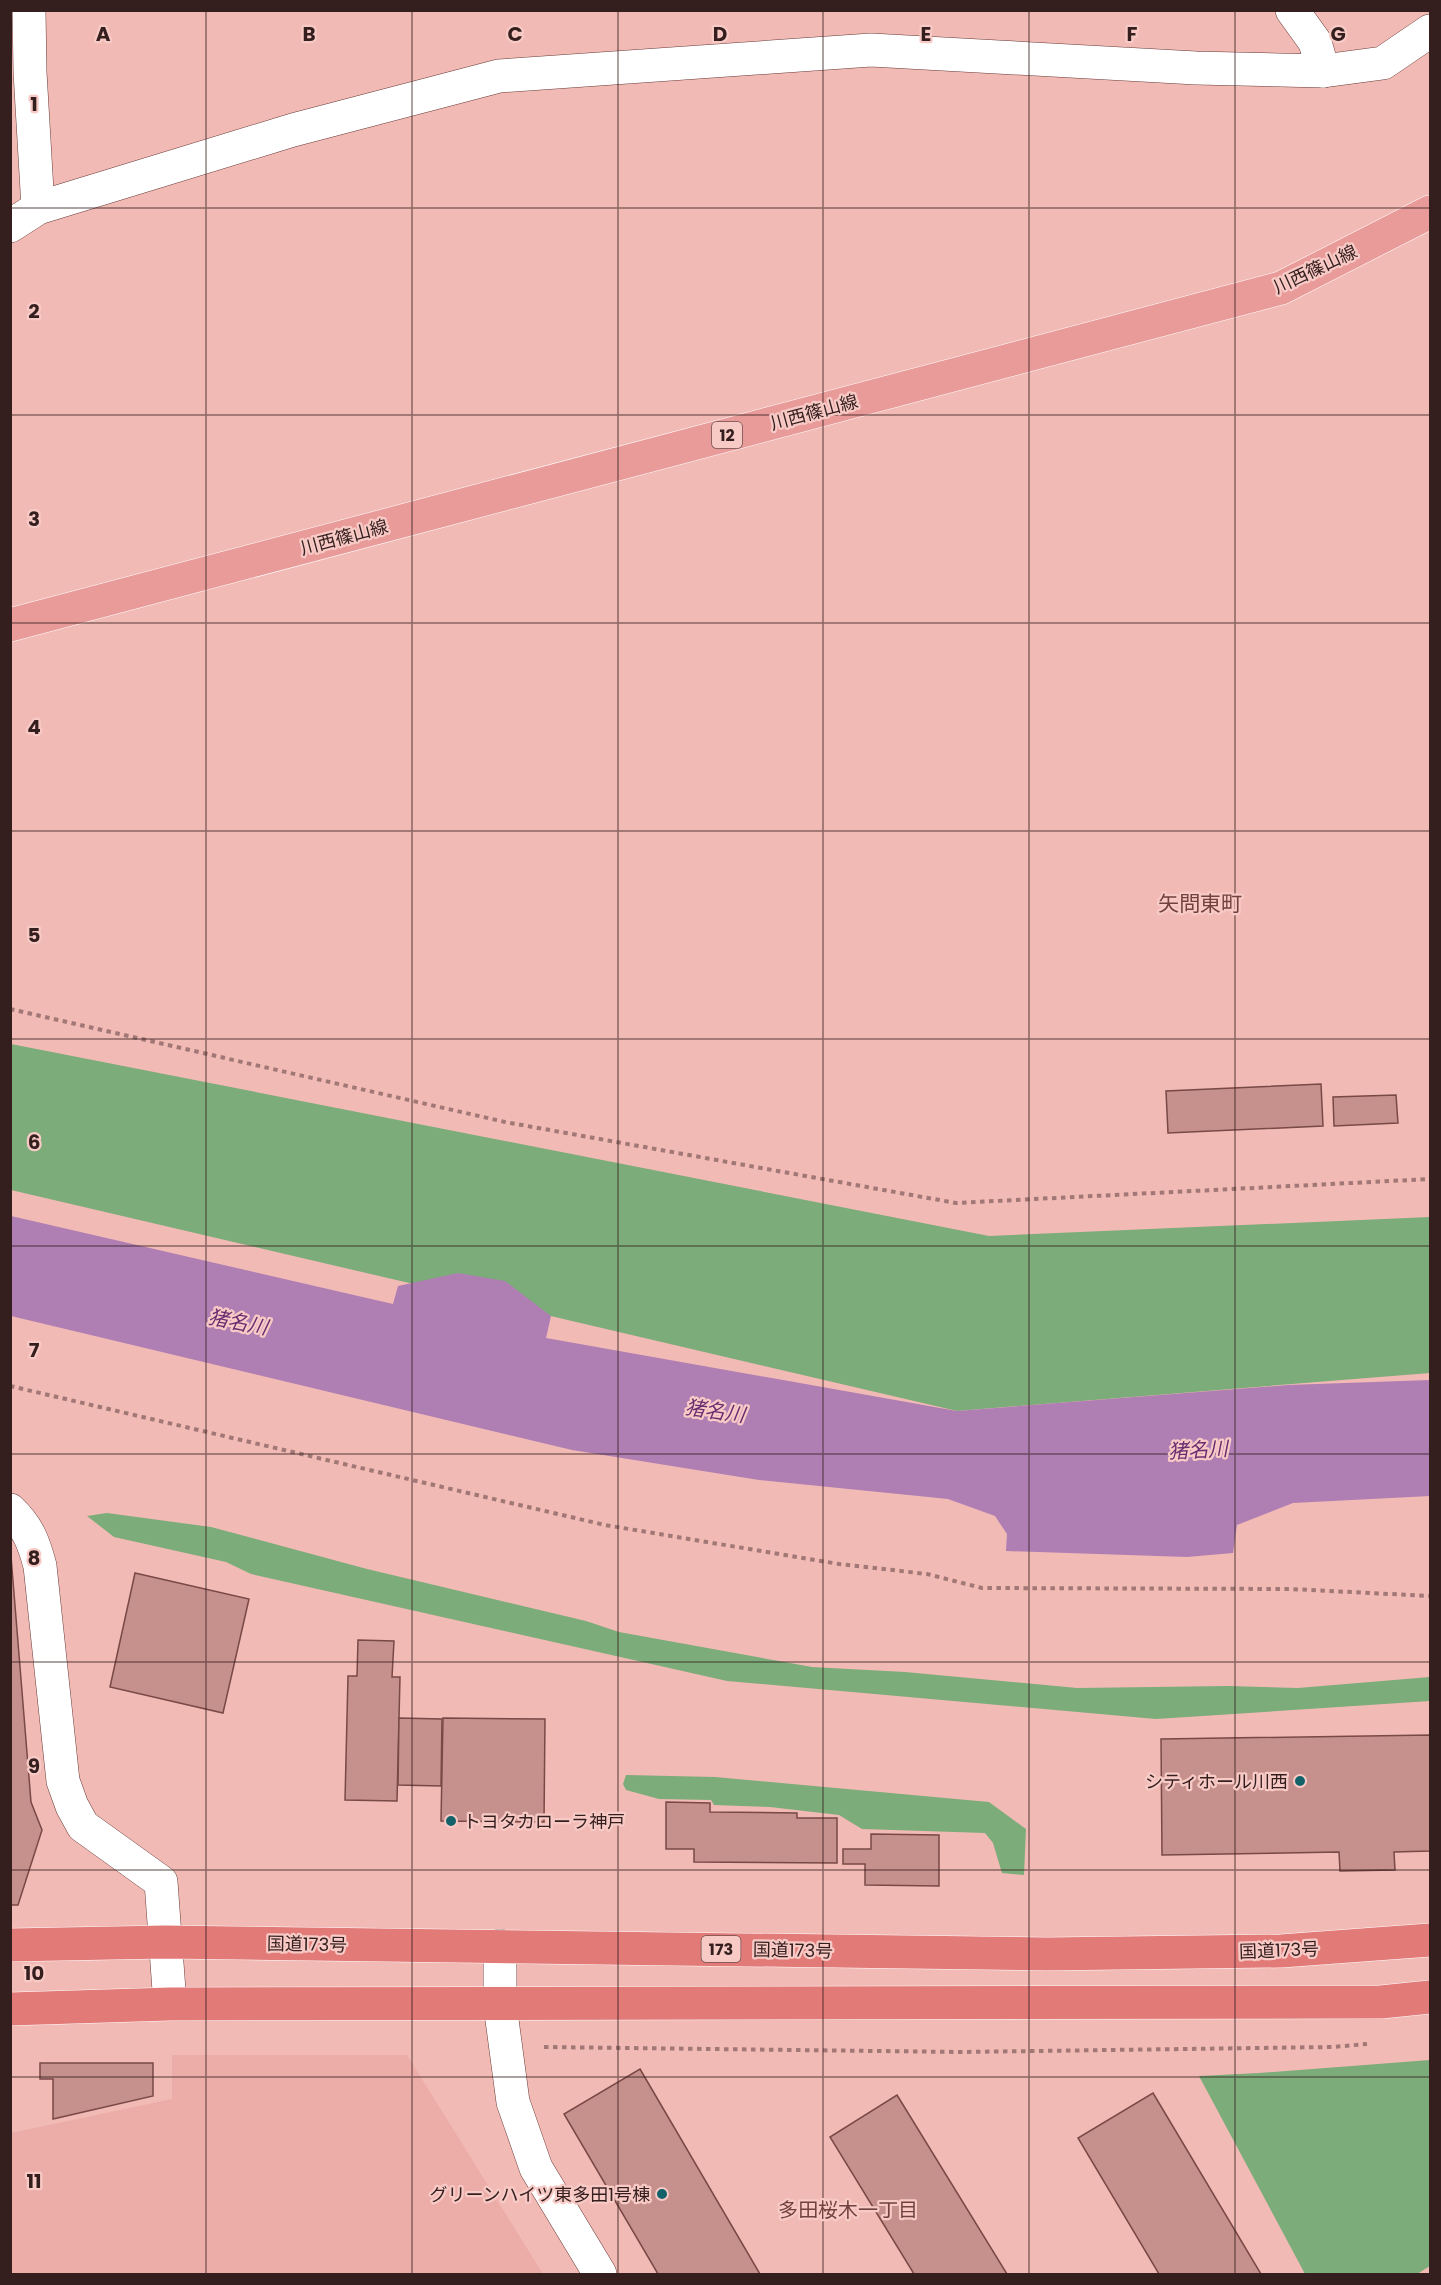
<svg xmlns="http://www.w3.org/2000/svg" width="1441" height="2285" font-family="Poppins,'Noto Sans JP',sans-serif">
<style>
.built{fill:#ecaca7}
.green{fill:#7bac7a}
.water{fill:#af7eb3}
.building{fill:#c6908c;stroke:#794946;stroke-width:1.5}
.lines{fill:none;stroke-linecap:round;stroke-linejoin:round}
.minor-casing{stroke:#683a37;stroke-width:34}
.tertiary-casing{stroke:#683a37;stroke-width:34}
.primary-casing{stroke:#fff;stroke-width:34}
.trunk-casing{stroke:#fff;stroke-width:34}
.path{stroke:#a17875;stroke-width:4;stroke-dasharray:4.5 4.5;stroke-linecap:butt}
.minor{stroke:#fff;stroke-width:33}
.tertiary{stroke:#fff;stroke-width:33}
.primary{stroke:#e99b9a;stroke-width:33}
.trunk{stroke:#e27a78;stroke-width:33}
.grid{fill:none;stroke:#341f1e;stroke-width:1.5;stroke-opacity:0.55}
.poi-dot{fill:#136269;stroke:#f8cac6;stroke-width:2}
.labels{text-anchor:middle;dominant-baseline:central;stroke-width:4.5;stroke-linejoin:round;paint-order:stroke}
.shield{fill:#f8cac6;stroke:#6f5250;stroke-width:1.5}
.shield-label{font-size:16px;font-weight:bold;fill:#341f1e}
.street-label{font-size:18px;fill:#341f1e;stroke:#f8cac6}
.poi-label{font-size:18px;fill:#341f1e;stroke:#f8cac6;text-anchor:end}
.water-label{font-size:20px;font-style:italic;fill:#6a2e70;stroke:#f8cac6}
.neighbourhood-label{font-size:20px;fill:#71423f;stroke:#f8cac6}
.quarter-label{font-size:21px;fill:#71423f;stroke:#f8cac6}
.grid-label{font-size:20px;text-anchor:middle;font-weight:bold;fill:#341f1e;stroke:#f8cac6;stroke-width:4.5;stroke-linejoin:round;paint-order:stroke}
</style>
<rect width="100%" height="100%" fill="#f2bab5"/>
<path class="built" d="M172,2055H407L543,2274H11V2133L172,2099Z"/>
<g class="green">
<path d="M11,1044L989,1236L1430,1217V1373L957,1411L11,1190Z"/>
<path d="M107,1513L211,1527L367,1569L586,1621L619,1632L812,1667L905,1672L1077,1688L1228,1686L1298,1688L1430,1677V1701L1156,1719L727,1681L251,1574L226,1562L114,1537L87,1516Z"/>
<path d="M626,1775L715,1777L989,1802L1026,1829L1024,1875L1002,1873L993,1843L985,1833L862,1829L839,1815L770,1807L714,1805L711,1800L659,1799L626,1790L623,1784Z"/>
<path d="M1430,2060V2266L1417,2274H1305L1199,2076L1259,2073Z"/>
</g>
<path class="water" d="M11,1216L393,1304L398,1286L458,1273L505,1281L551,1316L546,1338L957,1411L1288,1385L1430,1380V1496L1293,1503L1237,1525L1233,1553L1187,1557L1006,1551L1007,1534L995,1516L948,1499L759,1480L572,1450L11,1316Z"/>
<g class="building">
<path d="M1321,1084L1323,1126L1168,1133L1166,1091Z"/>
<path d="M1396,1095L1398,1123L1334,1126L1333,1097Z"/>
<path d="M10,1544L31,1802L42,1830L18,1905H10Z"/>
<path d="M135,1573L249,1599L223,1713L110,1687Z"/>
<path d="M358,1640L394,1641L392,1677H400L397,1801L345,1800L348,1676H357Z"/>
<path d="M399,1718L442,1719L441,1786L398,1785Z"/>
<path d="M443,1718L545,1719L544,1822L441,1821Z"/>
<path d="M1430,1735V1851L1394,1852L1395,1870L1340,1871L1339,1852L1162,1855L1161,1739Z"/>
<path d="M666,1802L710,1803V1812L797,1813V1818H837V1863L694,1862V1849H666Z"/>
<path d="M871,1834L939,1835V1886L865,1885V1864H843V1849H871Z"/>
<path d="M40,2063H153V2096L53,2119V2079H40Z"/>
<path d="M640,2069L760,2274H658L564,2114Z"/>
<path d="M1153,2093L1261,2274H1159L1078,2138Z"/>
<path d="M897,2095L1007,2274H914L830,2137Z"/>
</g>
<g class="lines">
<g class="minor-casing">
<g id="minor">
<path d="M29,10L30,72L38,208"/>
<path d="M1292,10L1315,42L1323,71"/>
<path d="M10,226L38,208L293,130L499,76L871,50L1196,68L1323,71L1383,63L1430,31"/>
<path d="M10,1510C28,1527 34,1543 40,1566L63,1781L72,1806L83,1826L161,1882L170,2004"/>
</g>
</g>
<g class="tertiary-casing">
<path id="tertiary" d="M500,1946V2005L513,2102L536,2168L600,2274"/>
</g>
<g class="primary-casing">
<path id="primary" d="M10,625L1281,288L1430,212"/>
</g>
<g class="trunk-casing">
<g id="trunk">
<path d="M10,1945L165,1942L1047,1954L1281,1951L1430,1940"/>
<path d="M10,2009L170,2004L1381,2002L1430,1997"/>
</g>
</g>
<g class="path">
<path d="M10,1009L505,1122L956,1203L1430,1179"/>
<path d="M10,1386L605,1525L839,1564L927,1574L982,1588L1290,1589L1430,1596"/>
<path d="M544,2047L961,2052L1332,2047L1367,2044"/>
</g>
<use href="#minor" class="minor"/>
<use href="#tertiary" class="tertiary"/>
<use href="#primary" class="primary"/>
<use href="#trunk" class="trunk"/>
</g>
<path class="grid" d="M206,10V2274M412,10V2274M618,10V2274M823,10V2274M1029,10V2274M1235,10V2274M10,208H1430M10,415H1430M10,623H1430M10,831H1430M10,1039H1430M10,1246H1430M10,1454H1430M10,1662H1430M10,1870H1430M10,2077H1430"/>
<g class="poi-dot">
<circle cx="1300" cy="1781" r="6"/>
<circle cx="451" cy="1821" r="6"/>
<circle cx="662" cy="2194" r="6"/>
</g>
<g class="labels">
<g class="shield">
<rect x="712" y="422" width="30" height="26" rx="4.5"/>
<rect x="701.5" y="1936" width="39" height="26" rx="4.5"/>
</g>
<g class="shield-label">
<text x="727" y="435">12</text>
<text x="721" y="1949">173</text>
</g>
<g class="street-label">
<text transform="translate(1315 269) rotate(-25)">川西篠山線</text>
<text transform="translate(814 412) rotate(-15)">川西篠山線</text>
<text transform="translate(344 537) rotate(-15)">川西篠山線</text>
<text transform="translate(307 1944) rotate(1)">国道173号</text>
<text transform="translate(793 1950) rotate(1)">国道173号</text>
<text transform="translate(1279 1950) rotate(-2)">国道173号</text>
</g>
<g class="poi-label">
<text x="1288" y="1781">シティホール川西</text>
<text x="463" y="1821" text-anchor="start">トヨタカローラ神戸</text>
<text x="650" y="2194">グリーンハイツ東多田1号棟</text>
</g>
<g class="water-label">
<text transform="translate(238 1322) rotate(11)">猪名川</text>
<text transform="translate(715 1411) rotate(8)">猪名川</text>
<text transform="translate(1198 1450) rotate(-3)">猪名川</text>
</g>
<g class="neighbourhood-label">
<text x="848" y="2210">多田桜木一丁目</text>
</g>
<g class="quarter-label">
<text x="1200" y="903">矢問東町</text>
</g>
</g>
<g class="grid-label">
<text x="103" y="41">A</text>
<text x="309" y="41">B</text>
<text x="515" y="41">C</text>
<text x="720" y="41">D</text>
<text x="926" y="41">E</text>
<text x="1132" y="41">F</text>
<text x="1338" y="41">G</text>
<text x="34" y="111">1</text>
<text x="34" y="318">2</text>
<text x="34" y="526">3</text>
<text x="34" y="734">4</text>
<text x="34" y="942">5</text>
<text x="34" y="1149">6</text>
<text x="34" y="1357">7</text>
<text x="34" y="1565">8</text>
<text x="34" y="1773">9</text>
<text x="34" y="1980">10</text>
<text x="34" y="2188">11</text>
</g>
<rect width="1441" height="2285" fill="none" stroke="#341f1e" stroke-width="24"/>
</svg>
